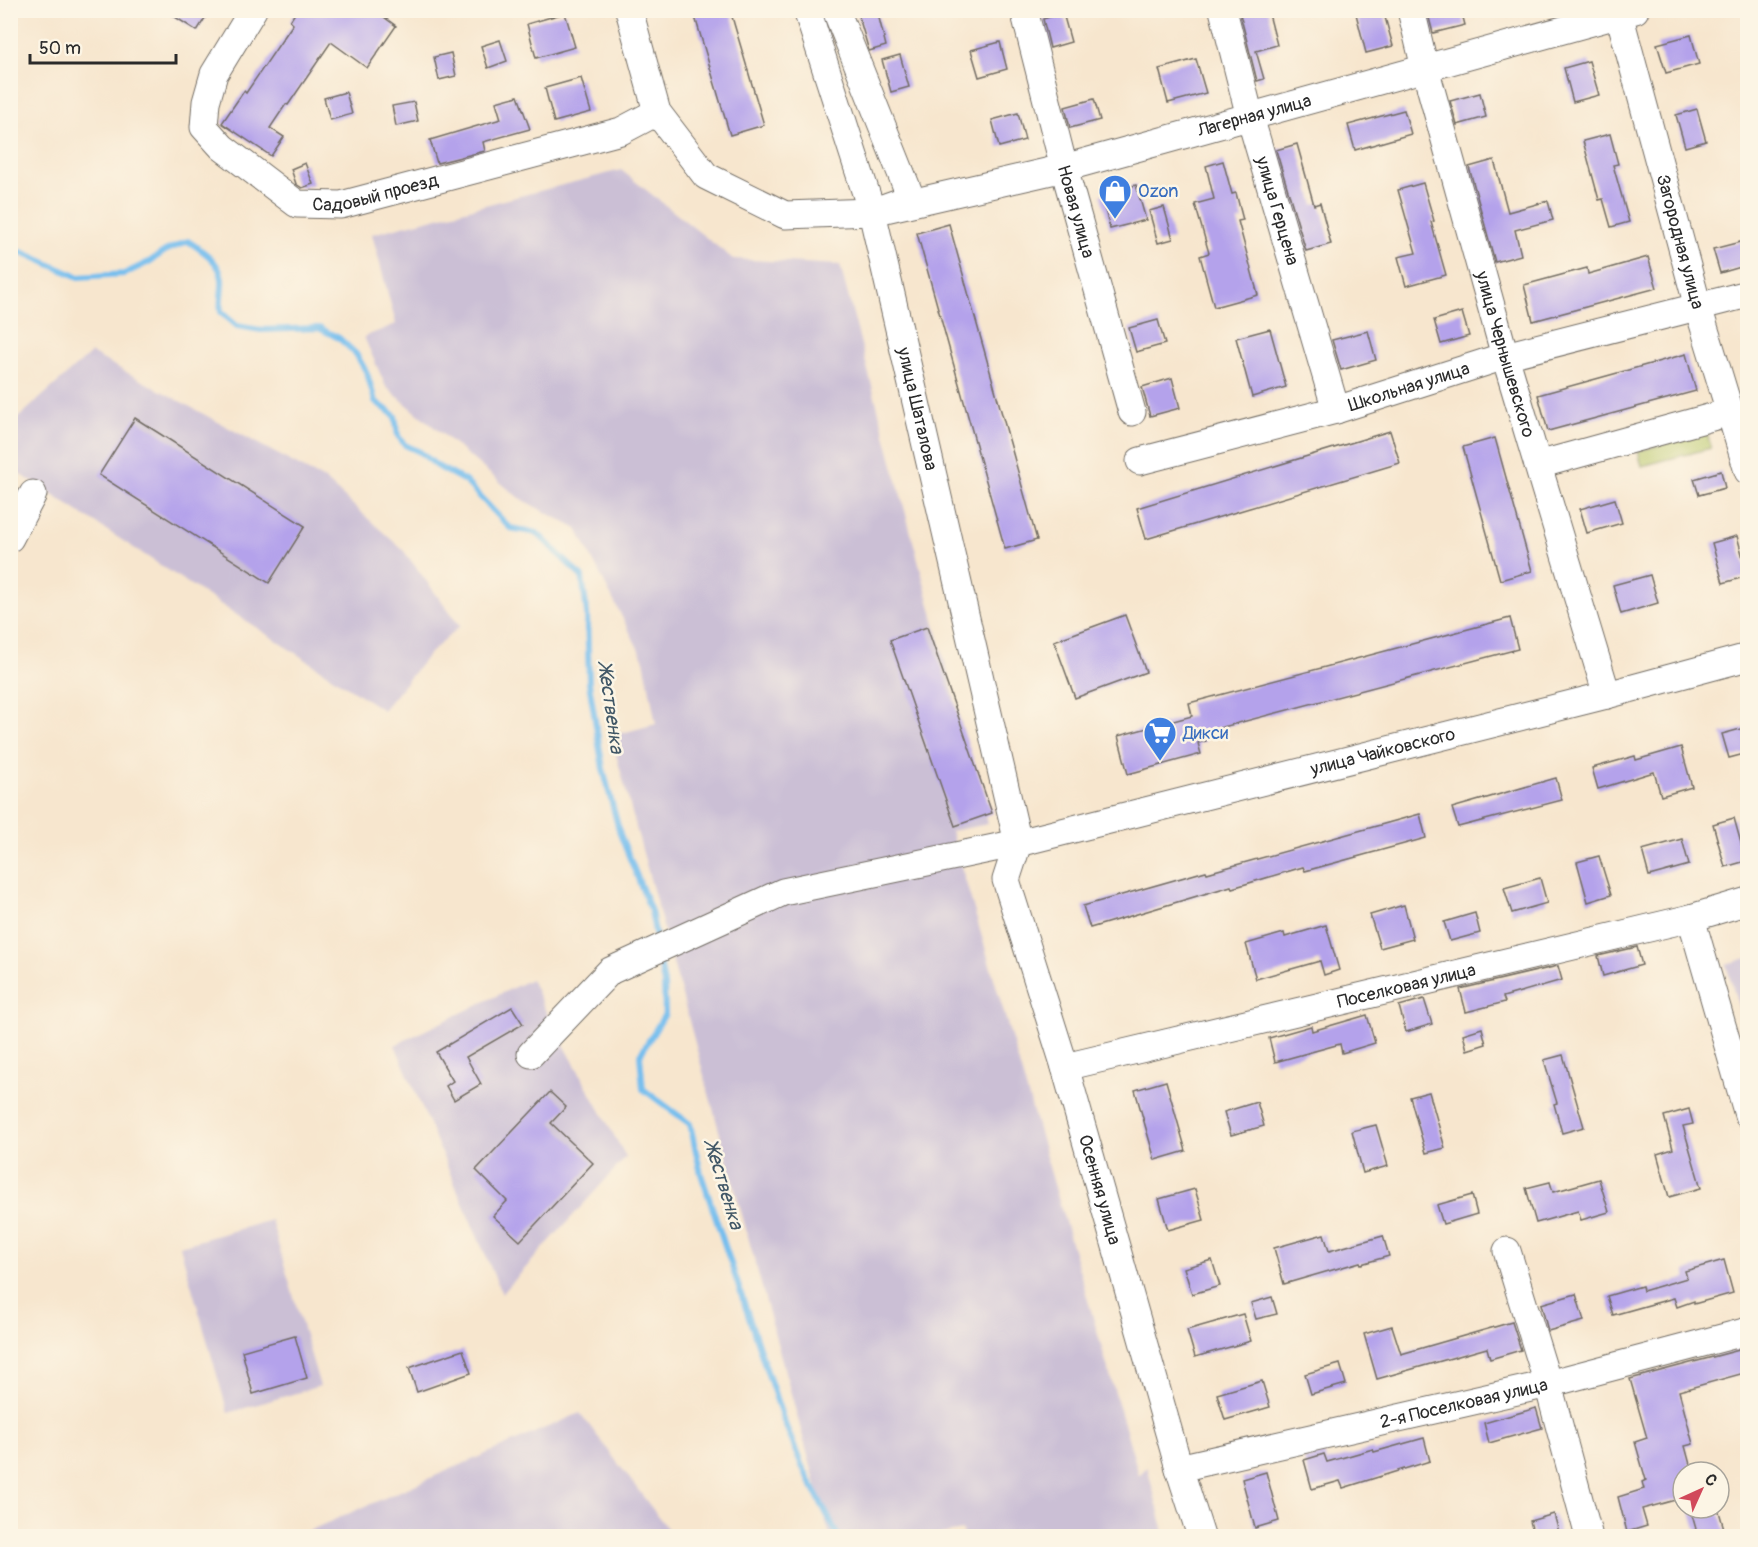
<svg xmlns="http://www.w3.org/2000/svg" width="1758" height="1547" font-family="Pangolin,sans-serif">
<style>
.industrial{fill:#cbbfd5}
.green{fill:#b8c769;stroke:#72794a;stroke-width:1.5}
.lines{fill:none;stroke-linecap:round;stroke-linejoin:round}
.stream{stroke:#75beee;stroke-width:6}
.building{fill:#b4a2eb}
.minor-casing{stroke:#726c64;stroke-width:29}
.minor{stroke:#fff;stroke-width:27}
.labels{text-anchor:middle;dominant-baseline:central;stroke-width:5;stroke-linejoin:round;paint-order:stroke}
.street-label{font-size:18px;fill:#2b2b2b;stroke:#fcf5e5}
.shop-label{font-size:18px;fill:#366cbe;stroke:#fcf5e5;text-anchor:start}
.water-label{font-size:20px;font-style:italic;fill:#415766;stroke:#fcf5e5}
</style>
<rect width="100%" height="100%" fill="#fcf5e5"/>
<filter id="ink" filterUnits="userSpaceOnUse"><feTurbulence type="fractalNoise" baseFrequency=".0167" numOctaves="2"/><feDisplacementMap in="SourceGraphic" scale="12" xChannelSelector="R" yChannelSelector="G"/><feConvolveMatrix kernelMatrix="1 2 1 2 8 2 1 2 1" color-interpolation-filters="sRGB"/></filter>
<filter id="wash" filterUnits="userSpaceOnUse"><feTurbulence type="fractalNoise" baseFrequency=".008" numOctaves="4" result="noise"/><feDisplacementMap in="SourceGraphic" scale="24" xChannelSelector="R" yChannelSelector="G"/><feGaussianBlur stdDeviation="1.35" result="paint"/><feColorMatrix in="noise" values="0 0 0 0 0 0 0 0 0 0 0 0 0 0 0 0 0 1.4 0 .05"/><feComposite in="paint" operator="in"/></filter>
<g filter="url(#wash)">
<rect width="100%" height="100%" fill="#f7e6ce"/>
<g class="industrial">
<path d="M621,170L733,259L840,265L988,824L951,831L1139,1475L1147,1467L1165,1536H964L962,1530L931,1536H830L611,736L656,724L644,660L577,529L519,498L386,387L364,337L396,324L372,234Z"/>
<path d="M91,353L325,480L403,550L460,626L429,654L383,710L11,468L10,425Z"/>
<path d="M1747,958H1748L1747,1036L1726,964Z"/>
<path d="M531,979L547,1014L626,1157L502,1294L395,1045Z"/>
<path d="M271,1220L320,1386L228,1413L180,1246Z"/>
<path d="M580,1413L673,1536H297Z"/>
</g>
<path class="green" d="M1707,433L1711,448L1642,466L1638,451Z"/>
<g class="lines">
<g class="stream">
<path d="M10,254L22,252L78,277L124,274L149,262L165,251L188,241C201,250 220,261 222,279C223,290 219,301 221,312L237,326L261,330L319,328L339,338L356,354L367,373L375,401L395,416L398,436L405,445L420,452L437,466L465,481L510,528L537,533L582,577L587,613L589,683L603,769L620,834L651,911L657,943"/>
<path d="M659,956L664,984L665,1014L640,1055L643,1089L690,1124L701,1174L782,1416L802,1466L838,1536"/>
</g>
</g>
<g id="blocks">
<g class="building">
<path d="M164,10H210L197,31Z"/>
<path d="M297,10H374L396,26L367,68L331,42L288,105L286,104L270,128L284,137L271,156L222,123L244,91L246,93L293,24L290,21Z"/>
<path d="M693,10H730L764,125L730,135Z"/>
<path d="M857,10H877L886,46L869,51Z"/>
<path d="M1239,10H1268L1277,45L1256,51L1264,79L1257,81Z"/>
<path d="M1355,10H1383L1393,46L1366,53Z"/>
<path d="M1427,10H1461L1465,25L1433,33Z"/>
<path d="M565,13L575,47L536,58L527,24Z"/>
<path d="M1063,13L1071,42L1050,48L1043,19Z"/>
<path d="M1691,35L1699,64L1666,73L1657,44Z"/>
<path d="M500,40L507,61L488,68L481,46Z"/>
<path d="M1000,42L1007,69L979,77L971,50Z"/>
<path d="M451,53L456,76L439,80L434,57Z"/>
<path d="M900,55L909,87L891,92L882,60Z"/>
<path d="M1196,59L1206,93L1168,103L1159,69Z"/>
<path d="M1589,61L1599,95L1573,102L1564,68Z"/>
<path d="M581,78L591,112L554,122L545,88Z"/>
<path d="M346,92L352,114L330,120L324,98Z"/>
<path d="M1480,93L1486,117L1457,125L1450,101Z"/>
<path d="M518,96L530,129L483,142L485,151L437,163L430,140L501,119L496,102Z"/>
<path d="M1094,99L1100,120L1070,128L1065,107Z"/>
<path d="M414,102L418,121L396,126L392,106Z"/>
<path d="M1697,109L1706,141L1685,147L1676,115Z"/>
<path d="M1404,110L1411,134L1355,150L1348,125Z"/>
<path d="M1018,113L1025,140L999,147L992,120Z"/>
<path d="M1610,134L1618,164L1613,165L1629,222L1611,227L1603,199L1599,200L1583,141Z"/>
<path d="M1297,144L1314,205L1320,203L1331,244L1306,251L1276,150Z"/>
<path d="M1494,160L1508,212L1548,201L1553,220L1515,230L1521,255L1495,262L1469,167Z"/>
<path d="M1223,161L1232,194L1236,193L1243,220L1238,221L1258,295L1214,307L1200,256L1209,253L1195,204L1214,199L1206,166Z"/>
<path d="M305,163L313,184L302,188L296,184L291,169Z"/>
<path d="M1423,183L1434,221L1431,222L1446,275L1406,286L1398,257L1416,253L1398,190Z"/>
<path d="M1136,185L1146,220L1110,229L1101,195Z"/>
<path d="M1164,207L1173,239L1158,243L1149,211Z"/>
<path d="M949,224L1037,540L1005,549L917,233Z"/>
<path d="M1748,240V265L1720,273L1713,249Z"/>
<path d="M1648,257L1657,288L1533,321L1524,285L1587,268L1588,274Z"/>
<path d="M1462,312L1469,336L1441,344L1434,320Z"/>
<path d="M1158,320L1165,344L1136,352L1129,328Z"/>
<path d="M1270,329L1286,387L1252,397L1236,338Z"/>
<path d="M1368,331L1376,360L1341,370L1332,340Z"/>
<path d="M1686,354L1696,391L1548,431L1538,395Z"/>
<path d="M1172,378L1180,408L1150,416L1142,387Z"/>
<path d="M135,418L305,526L269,583L99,475Z"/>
<path d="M1390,431L1400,463L1146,539L1137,508Z"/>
<path d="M1495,438L1532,571L1500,580L1463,447Z"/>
<path d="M1721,471L1725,488L1699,495L1694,479Z"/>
<path d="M1615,499L1622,523L1587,533L1580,509Z"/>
<path d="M1737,536L1748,576L1723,583L1712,543Z"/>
<path d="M1650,575L1658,603L1621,614L1613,585Z"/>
<path d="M1125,615L1146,672L1075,698L1054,641Z"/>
<path d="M1510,618L1518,649L1204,732L1206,741L1198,743L1201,754L1128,774L1118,736L1192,716L1189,703Z"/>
<path d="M927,627L992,813L955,826L890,640Z"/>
<path d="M1748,727V753L1729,758L1722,734Z"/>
<path d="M1681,747L1692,787L1661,796L1654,772L1598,789L1592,768L1635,756L1636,760Z"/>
<path d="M1556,778L1562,800L1458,827L1452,808Z"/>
<path d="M1420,814L1426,838L1305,871L1303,867L1232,888L1231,886L1090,928L1083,906L1206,871L1207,873Z"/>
<path d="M1734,818L1746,861L1725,867L1713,824Z"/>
<path d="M1682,839L1689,865L1649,876L1642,850Z"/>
<path d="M1599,856L1611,895L1588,902L1577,862Z"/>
<path d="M1540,878L1547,903L1512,913L1504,888Z"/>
<path d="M1404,905L1413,939L1380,948L1370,915Z"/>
<path d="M1475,913L1480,933L1450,941L1444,922Z"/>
<path d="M1326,925L1339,970L1324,975L1320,961L1256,979L1246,944L1284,933L1285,937Z"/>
<path d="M1637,947L1642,965L1603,976L1598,956Z"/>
<path d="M1558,966L1562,980L1503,997L1505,1002L1466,1012L1460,989Z"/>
<path d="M1424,999L1432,1024L1406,1032L1399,1006Z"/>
<path d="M512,1007L523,1024L466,1057L481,1084L454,1100L446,1086L453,1081L436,1052Z"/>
<path d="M1367,1015L1375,1043L1342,1053L1340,1044L1275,1062L1269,1038L1311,1026L1312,1031Z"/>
<path d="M1482,1028L1486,1044L1467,1050L1463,1034Z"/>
<path d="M1563,1055L1584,1127L1562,1133L1554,1104L1557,1103L1544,1060Z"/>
<path d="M1166,1081L1186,1151L1155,1160L1135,1090Z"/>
<path d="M550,1092L566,1107L551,1123L593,1163L520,1241L493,1216L507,1201L476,1170Z"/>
<path d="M1429,1092L1445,1148L1426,1153L1410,1097Z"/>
<path d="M1257,1102L1264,1126L1231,1135L1224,1112Z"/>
<path d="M1689,1109L1693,1124L1683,1126L1701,1188L1669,1197L1657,1154L1673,1149L1664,1116Z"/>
<path d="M1376,1125L1388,1166L1363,1173L1352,1131Z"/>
<path d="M1599,1179L1609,1212L1581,1220L1578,1211L1536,1223L1526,1188L1550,1182L1553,1192Z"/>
<path d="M1195,1189L1204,1220L1168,1230L1159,1199Z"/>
<path d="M1472,1195L1477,1214L1443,1224L1437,1205Z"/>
<path d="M1324,1234L1329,1251L1383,1236L1389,1256L1361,1264L1360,1262L1284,1284L1274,1248Z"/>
<path d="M1212,1260L1220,1286L1192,1294L1184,1268Z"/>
<path d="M1724,1260L1733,1293L1694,1304V1301L1677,1307L1674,1298L1613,1315L1607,1296L1642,1286L1643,1291L1687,1278L1685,1271Z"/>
<path d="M1576,1294L1584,1321L1548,1331L1541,1304Z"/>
<path d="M1272,1297L1277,1314L1256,1319L1251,1303Z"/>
<path d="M1243,1314L1251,1341L1195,1357L1187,1330Z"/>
<path d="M1512,1322L1521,1350L1490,1359L1487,1348L1377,1379L1364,1334L1392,1326L1401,1354Z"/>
<path d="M295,1336L307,1378L253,1394L242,1351Z"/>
<path d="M1743,1349L1748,1365V1372L1679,1391L1693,1444L1685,1446L1692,1472H1683V1498L1642,1509L1647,1526L1627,1532L1618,1497L1644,1489L1642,1482L1646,1480L1635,1442L1647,1438L1630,1379Z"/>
<path d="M463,1350L471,1373L417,1392L409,1368Z"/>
<path d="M1340,1364L1346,1384L1311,1394L1305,1374Z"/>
<path d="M1262,1381L1270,1407L1225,1420L1217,1394Z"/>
<path d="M1536,1408L1542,1428L1489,1443L1484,1423Z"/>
<path d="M1424,1438L1430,1461L1343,1488L1340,1481L1312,1489L1304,1460L1324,1454L1327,1462L1373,1449L1374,1452Z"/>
<path d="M1266,1472L1279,1521L1255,1528L1242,1479Z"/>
<path d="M1690,1508H1718L1725,1532L1710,1536H1698Z"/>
<path d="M1554,1514L1560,1536H1534L1530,1521Z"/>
</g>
</g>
</g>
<g filter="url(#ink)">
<use href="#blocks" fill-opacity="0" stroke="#726c64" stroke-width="1.5"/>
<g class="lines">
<g class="minor-casing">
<g id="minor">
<path id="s1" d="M253,10L214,74L206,102L204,127L222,147L297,204L341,205L621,131L657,112"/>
<path id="s2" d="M629,10L657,112L706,176L785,215L872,212L1064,168L1635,10"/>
<path d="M807,10L872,212"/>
<path id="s3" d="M836,10L911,198L872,212L1018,843L1006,880L1065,1067L1179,1468L1201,1536"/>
<path id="s4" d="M1024,10L1064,168L1132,412"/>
<path id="s5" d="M1223,10L1250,117L1336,410"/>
<path id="s6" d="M1411,10L1425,68L1505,356L1607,695"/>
<path id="s7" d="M1618,10L1698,307L1748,471"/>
<path id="s8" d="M1140,461L1336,410L1505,356L1748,294"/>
<path d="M1538,465L1730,412"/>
<path d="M10,538L33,494"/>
<path d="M1691,918L1748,1115"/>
<path id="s9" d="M531,1054L610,971L783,892L1018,843L1607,695L1748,657"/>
<path id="s10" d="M1065,1067L1691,918L1748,901"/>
<path d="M1507,1251L1548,1384L1588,1533"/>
<path id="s11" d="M1179,1468L1548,1384L1748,1331"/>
</g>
</g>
<use href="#minor" class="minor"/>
</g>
</g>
<defs>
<g id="shop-pin" transform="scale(1.725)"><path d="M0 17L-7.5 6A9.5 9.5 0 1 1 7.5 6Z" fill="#3f7fe0" stroke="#fcf5e5"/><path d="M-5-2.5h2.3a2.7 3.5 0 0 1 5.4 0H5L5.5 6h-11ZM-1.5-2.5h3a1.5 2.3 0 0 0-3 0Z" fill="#fff"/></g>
<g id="supermarket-pin" transform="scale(1.725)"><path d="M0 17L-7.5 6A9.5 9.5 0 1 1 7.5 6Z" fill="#3f7fe0" stroke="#fcf5e5"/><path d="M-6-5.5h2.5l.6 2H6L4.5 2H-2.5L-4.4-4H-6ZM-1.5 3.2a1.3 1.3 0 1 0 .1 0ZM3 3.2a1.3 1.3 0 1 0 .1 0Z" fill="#fff"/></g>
</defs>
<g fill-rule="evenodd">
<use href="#shop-pin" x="1115" y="191"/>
<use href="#supermarket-pin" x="1160" y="733"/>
</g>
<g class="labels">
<g class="street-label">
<text stroke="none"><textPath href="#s2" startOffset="756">Лагерная улица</textPath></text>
<text stroke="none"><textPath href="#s1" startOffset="330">Садовый проезд</textPath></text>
<text stroke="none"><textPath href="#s4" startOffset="208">Новая улица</textPath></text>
<text stroke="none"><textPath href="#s5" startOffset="208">улица Герцена</textPath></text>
<text stroke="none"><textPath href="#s7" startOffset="240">Загородная улица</textPath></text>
<text stroke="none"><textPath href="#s6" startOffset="357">улица Чернышевского</textPath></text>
<text stroke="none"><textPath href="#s8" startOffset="279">Школьная улица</textPath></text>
<text stroke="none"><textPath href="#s3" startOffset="446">улица Шаталова</textPath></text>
<text stroke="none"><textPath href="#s9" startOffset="921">улица Чайковского</textPath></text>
<text stroke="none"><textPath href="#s10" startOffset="351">Поселковая улица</textPath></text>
<text stroke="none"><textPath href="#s3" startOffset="1254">Осенняя улица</textPath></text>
<text stroke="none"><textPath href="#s11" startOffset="292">2-я Поселковая улица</textPath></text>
</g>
<g class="shop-label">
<text x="1138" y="191">Ozon</text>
<text x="1183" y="733">Дикси</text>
</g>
<g class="water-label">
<text transform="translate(611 708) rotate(82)">Жественка</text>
<text transform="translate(724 1185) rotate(73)">Жественка</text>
</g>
</g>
<rect width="1758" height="1547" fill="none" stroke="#fcf5e5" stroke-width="36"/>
<g transform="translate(1701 1490) rotate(45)"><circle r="28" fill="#fcf5e5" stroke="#a8a49b" stroke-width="1.5"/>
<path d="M0-4.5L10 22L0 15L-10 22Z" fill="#d1495b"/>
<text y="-9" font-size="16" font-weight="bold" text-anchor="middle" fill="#2b2b2b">С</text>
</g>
<path d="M30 54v9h146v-9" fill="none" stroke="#2b2b2b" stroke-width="3"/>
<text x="39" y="54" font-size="18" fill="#2b2b2b" stroke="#fcf5e5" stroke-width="4.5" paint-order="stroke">50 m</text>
</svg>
